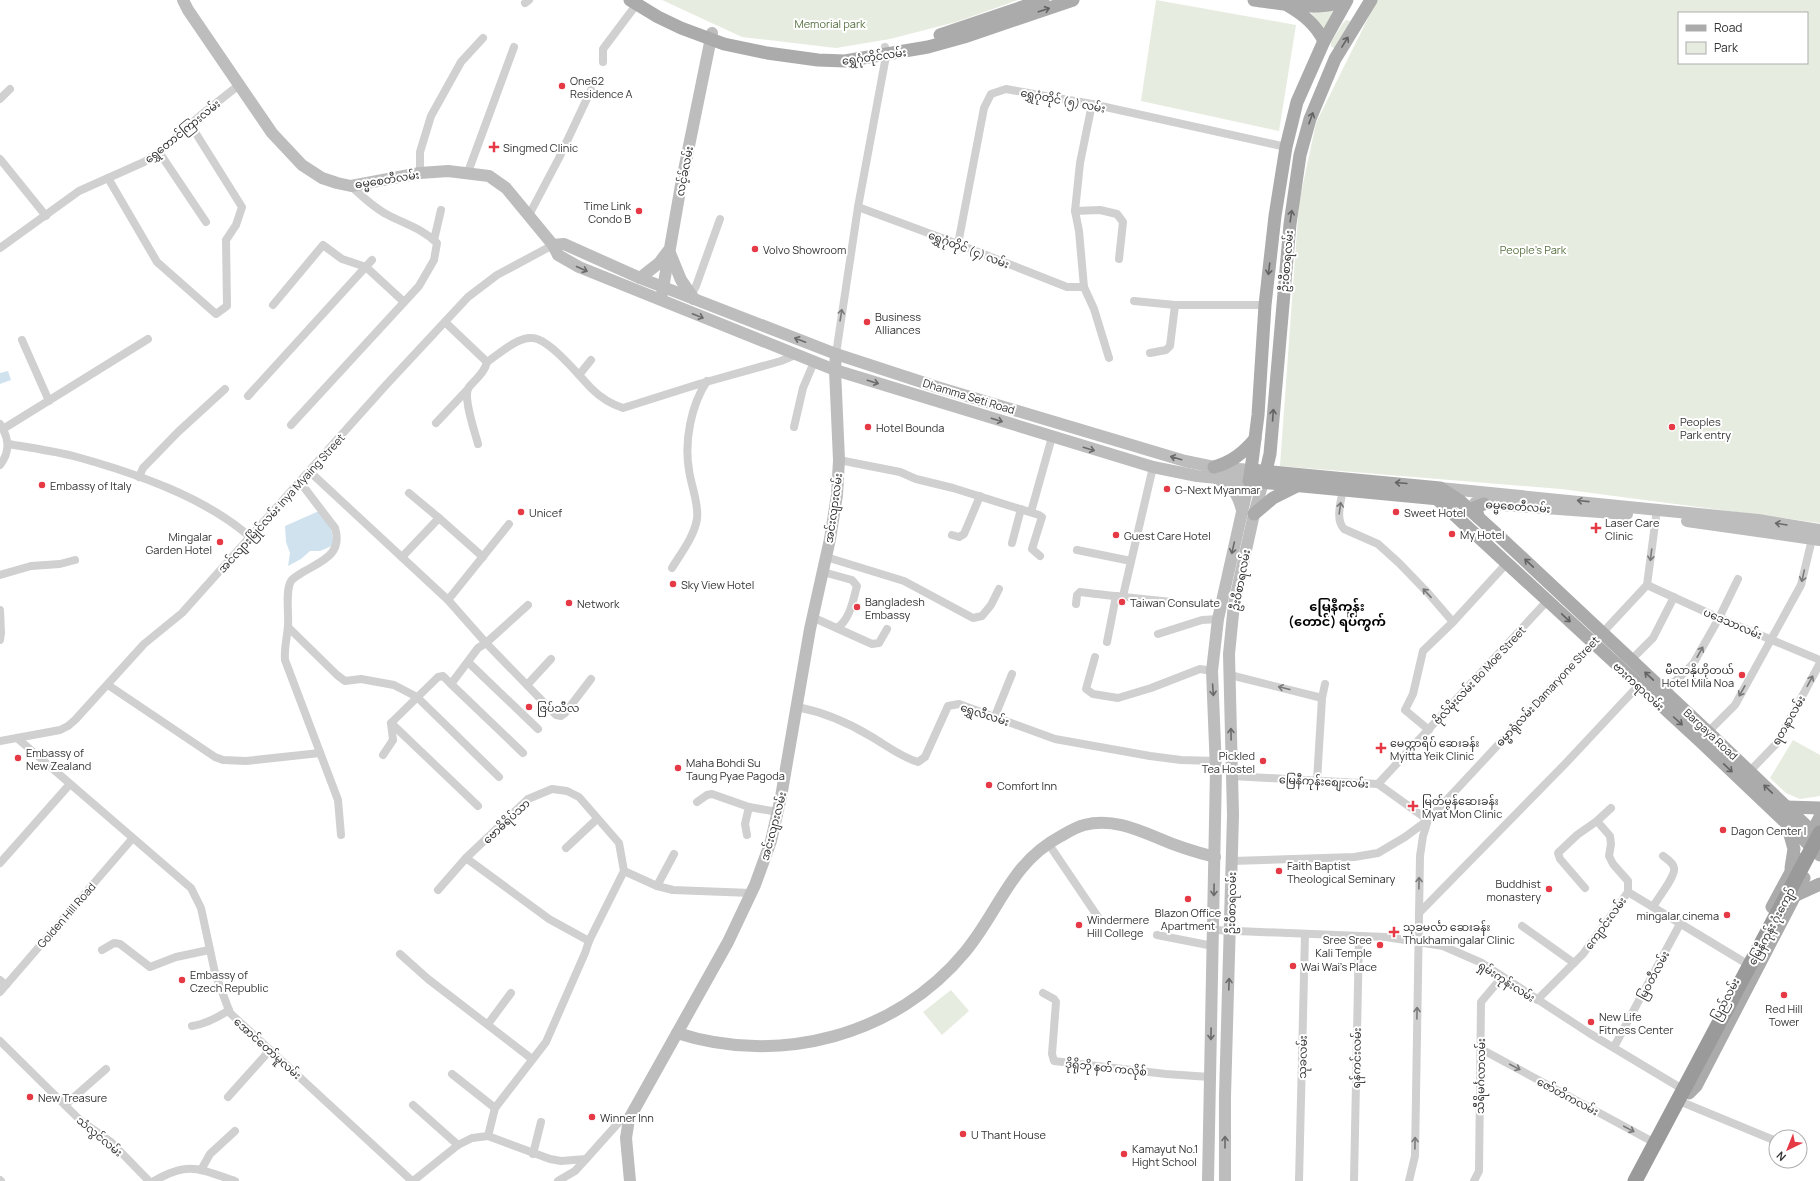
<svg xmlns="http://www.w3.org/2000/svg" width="1820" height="1181" font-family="Manrope,'Noto Sans Myanmar',sans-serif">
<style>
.green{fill:#e6ecdf;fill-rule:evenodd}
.water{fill:#cfe2ee}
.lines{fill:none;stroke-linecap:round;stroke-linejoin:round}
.street{stroke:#d0d0d0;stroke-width:8}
.secondary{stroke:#bdbdbd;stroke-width:12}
.primary{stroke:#ababab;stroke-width:13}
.highway{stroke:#9a9a9a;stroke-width:15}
.oneway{stroke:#636363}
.oneway2{stroke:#6a6a6a}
.oneway3{stroke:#7a7a7a}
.poi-dot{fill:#e63946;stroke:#fff;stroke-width:1.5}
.labels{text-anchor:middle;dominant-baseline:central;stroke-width:4;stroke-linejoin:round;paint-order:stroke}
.park-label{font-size:11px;fill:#56703f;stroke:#fff}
.street-label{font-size:11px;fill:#333;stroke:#fff}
.poi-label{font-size:11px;fill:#333;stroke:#fff;text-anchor:start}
.quarter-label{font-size:13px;font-weight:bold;fill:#000;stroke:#fff}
</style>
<rect width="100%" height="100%" fill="#fff"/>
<g class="green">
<path d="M662,0H1018L956,22L890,39L836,48L742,37Z"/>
<path d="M1156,0L1296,25L1279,131L1141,101Z"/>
<path d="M1377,0H1820V523L1561,489L1280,466L1299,203L1316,123ZM1679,13H1807V63H1679Z"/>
<path d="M1335,10L1326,34L1310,11Z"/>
<path d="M1346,20L1350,21L1351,25L1335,49L1331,46V42L1343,23Z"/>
<path d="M1793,740L1820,755V796L1800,799L1786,793L1770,778Z"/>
<path d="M951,990L969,1011L942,1035L923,1012Z"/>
</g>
<g class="water">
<path d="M8,371L11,380L0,384V373Z"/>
<path d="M319,511L331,528L334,545L320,551H310L301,559L288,566L290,553L286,542L285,526Z"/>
</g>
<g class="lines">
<g class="street">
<path d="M525,3L529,0"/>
<path d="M603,62V49L639,1"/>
<path d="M0,99L10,89"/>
<path d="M159,152L206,222"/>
<path d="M0,159L46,216"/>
<path d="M468,172L514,47"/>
<path d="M420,173V152L431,116L461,62L483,38"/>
<path d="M108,178L157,262L216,314L227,306L226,240L236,225L242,207L190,124"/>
<path d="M858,207L958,244L1067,287H1084L1079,231L1075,211L1080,163L1092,104"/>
<path d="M1075,211L1100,210L1117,214L1123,222L1119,259"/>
<path d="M529,215L559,158L591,90"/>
<path d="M434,240L441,210"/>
<path d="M958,244L984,108L991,94L1006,89L1092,104L1286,147"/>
<path d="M0,248L79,191L144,162L159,152L201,115L239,85"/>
<path d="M1084,287L1094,309L1109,358"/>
<path d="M691,296L696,286L720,219"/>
<path d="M1134,301L1175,305"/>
<path d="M273,305L323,245L342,259L366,267L404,302"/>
<path d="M445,322L487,362C485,372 476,379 469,387C462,396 475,432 478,444"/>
<path d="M22,340L49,401"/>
<path d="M1150,353L1166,350L1170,346L1175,305H1265"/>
<path d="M836,354L858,207L886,56L885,47"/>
<path d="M487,362C499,354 517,337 532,338C549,338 580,377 592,389C601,398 611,404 623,408L699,384L781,361L795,355"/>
<path d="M579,375L591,360"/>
<path d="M248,396L372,260"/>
<path d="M436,423L468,389"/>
<path d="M0,424C9,438 11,451 0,465"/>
<path d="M291,425L419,286L434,260L437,243C423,229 405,224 388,215C374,208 363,197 351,186"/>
<path d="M794,427L803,388L814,362"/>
<path d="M3,429L148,339"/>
<path d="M9,444C31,448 55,451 77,457C135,473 205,497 250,537"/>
<path d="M839,460L900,472L916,479L953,488L1039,515L1042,517L1041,520L1032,549L1040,556"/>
<path d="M309,471L448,600L486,643L556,715L561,716L565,713L591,679"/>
<path d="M139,477L143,468L178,432L225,389"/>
<path d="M300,482L335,528C343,554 322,561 303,572C299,575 294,577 291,581C285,591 289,614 288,626C287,638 284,648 285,660L338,800L341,835"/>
<path d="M1343,489C1341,501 1335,520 1344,529L1378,544L1399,563L1428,593L1453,622"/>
<path d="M409,493L439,518L483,557"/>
<path d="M1031,512L1052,437"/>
<path d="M952,535L959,537L964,534L980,496"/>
<path d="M1012,543L1021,509"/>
<path d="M1077,550L1131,561"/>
<path d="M402,557L439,518"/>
<path d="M826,557L904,581L973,618L982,616L991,605L999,589"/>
<path d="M672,568C681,553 694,537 697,519C699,503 691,486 689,470C684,442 691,405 707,381"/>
<path d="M823,572L852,580L857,586C853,600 850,620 837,628"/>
<path d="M0,575L31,566L60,564L75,560"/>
<path d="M1647,585L1719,618L1820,660"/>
<path d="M1123,596L1153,467"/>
<path d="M448,600L509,524"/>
<path d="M1076,604L1077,595L1080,592C1110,596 1140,598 1171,602"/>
<path d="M0,610L1,633L0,640"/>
<path d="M812,617L872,644L879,643L887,629"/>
<path d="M288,627L337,675L345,681L361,679L394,685L417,697L499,777"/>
<path d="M1158,634L1202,620L1218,619"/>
<path d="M1107,642L1116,596"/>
<path d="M1095,657L1086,689L1093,694L1118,698L1151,688L1200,669L1212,671"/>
<path d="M1631,660L1653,638L1674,597"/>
<path d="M468,662L538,729"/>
<path d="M1230,675L1322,698"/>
<path d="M451,684L523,753"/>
<path d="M108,685L215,757L223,760L246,761L320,753"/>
<path d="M527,685L551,659"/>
<path d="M1665,691L1693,664L1719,618L1738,579"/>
<path d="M797,707C823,712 849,723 872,737C887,746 901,757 918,762L925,757L948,706L959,704L1055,739L1150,756L1181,760L1216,761"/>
<path d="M995,716L1012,674"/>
<path d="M391,723L478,806"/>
<path d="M1429,730L1405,710L1413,694L1423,651L1453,622L1507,563"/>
<path d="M1708,732L1735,705L1801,585L1812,539"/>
<path d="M17,738L191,888L201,908L215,973L230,1013L412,1181"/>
<path d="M0,741L60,730L68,726L75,720L144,644L182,613L386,385L468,297L497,275L553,245"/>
<path d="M383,755L393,740L391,723L438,677L443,676L451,684L478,648L486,643L528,605"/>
<path d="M1750,771L1777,743L1820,663"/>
<path d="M1232,776L1378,784L1428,820L1423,836L1420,856L1415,1156L1409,1181"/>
<path d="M1317,781L1322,698L1325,684"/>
<path d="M1378,784L1548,600"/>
<path d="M697,802L707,795L712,794L749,807L778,812"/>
<path d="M1611,808L1597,821L1610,836L1611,844L1609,856L1613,864L1628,881V892"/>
<path d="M747,835L745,824L749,807"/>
<path d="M1048,843L1098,917"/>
<path d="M566,848L597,819"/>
<path d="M466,858L549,919L589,941"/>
<path d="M1232,861L1354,857L1378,853L1405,837L1428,820L1647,585L1657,509"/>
<path d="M0,863L70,784"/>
<path d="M624,871L657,886L673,890L751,893"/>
<path d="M657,886L674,854"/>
<path d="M1585,888L1560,859L1558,853L1577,835L1597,821"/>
<path d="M438,890L466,858L528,799L552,789L567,791L579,797L619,843L624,871L589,941L585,953L546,1042L495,1108L488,1136"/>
<path d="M1653,907C1657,899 1676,876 1674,868C1673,862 1667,859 1663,856"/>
<path d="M1419,913L1564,765L1639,685"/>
<path d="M1522,926L1574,963"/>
<path d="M1213,930L1386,937L1443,946L1482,963L1589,1033L1684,1090"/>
<path d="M1157,935L1213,946"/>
<path d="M102,950L114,943L120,944L150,967L176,957L209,950"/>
<path d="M400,954L428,979L532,1059"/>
<path d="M0,980L6,985"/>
<path d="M0,992L132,839"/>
<path d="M1043,993L1054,999L1056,1002L1052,1054L1054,1061L1166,1074L1210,1077"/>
<path d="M1537,1000L1583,954L1628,892L1744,962"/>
<path d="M488,1024L511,993"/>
<path d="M192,1026C206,1024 217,1018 229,1010"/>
<path d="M0,1041L80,1120L111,1142L149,1181"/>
<path d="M1614,1047L1680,924"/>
<path d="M1481,1049L1655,1143"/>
<path d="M452,1074L495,1108"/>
<path d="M228,1097L270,1050"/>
<path d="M1684,1103L1776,1141"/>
<path d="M65,1105L106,1069"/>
<path d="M413,1105L458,1145"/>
<path d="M533,1154L541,1122"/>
<path d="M1795,1161V1162"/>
<path d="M201,1170L210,1154L235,1131"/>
<path d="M0,1180L1,1181"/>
<path d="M154,1181C189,1161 199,1169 235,1181"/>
<path d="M413,1181L458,1145L472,1138L488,1136L550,1159L561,1161L586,1159L620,1121L629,1119"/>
<path d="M558,1181L575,1171L586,1159"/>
<path d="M1299,1181L1305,934"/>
<path d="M1354,1181L1359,936"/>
<path d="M1474,1181L1479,1171L1481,1002L1502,977"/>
</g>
<g class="secondary">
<path d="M183,0L188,10L272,133L302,165L322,178L337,183L351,186L420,173L448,171L489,176L506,188L553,245L558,255L579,267L835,370L1153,467L1197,476L1249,481L1218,619L1212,671L1216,770L1208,1181"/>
<path d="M553,245L564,244L640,278L836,354L937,387L1185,461L1214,467L1251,470"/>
<path d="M670,253L681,280L694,299"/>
<path d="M640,278L659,263L668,251"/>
<path d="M662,294L681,185L712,33"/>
<path d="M1218,479C1233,486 1238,495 1242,510"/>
<path d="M1440,488L1758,520L1820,530"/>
<path d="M1475,503L1627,514"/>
<path d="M1687,521L1820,540"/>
<path d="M677,1033C779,1066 896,1036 965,952C1000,910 1010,863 1061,836C1068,832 1076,827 1084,825C1110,818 1134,828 1158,838C1176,846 1195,852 1215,857"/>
<path d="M630,1181L626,1138L629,1119L728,942L755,885L771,841L781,797L810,629L830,539L837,495L839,460L835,370L836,354"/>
<path d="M1225,1181V1096L1233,815L1229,654L1234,604L1254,514L1263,482"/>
</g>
<g class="primary">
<path d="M630,0L658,17L681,28L724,44L767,53L818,60L845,61L928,47L964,37L1073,0"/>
<path d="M1254,0C1277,3 1325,12 1344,0"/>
<path d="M1347,0L1324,41L1297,102L1286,147L1275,216L1265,305L1258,415L1251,470L1249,481L1460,501"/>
<path d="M1287,5C1304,15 1315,24 1324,41"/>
<path d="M940,35L1043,0"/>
<path d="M1214,467C1232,462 1243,453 1255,439"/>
<path d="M1251,470L1440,488L1460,501L1500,537L1708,732L1820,839"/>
<path d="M1264,479L1270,454L1290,224L1300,155L1310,119L1335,59L1371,0"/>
<path d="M1436,498L1700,741L1820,855"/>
<path d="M1254,514L1273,498L1297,486"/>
<path d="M1478,517L1476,507L1484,504"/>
<path d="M1786,807L1820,808"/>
<path d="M1787,824L1794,849L1791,868"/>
<path d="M1809,838L1820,817"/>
<path d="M1796,895L1820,884"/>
<path d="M1772,907L1798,859"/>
<path d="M1689,1093L1696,1086L1804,878"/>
</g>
<path class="highway" d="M1635,1181L1820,833"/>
</g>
<defs><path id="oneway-shaft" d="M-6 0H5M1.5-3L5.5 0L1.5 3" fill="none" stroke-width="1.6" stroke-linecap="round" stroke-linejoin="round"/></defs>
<g class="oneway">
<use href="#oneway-shaft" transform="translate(1044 10) rotate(-18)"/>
<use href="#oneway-shaft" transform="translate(1345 42) rotate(-58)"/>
<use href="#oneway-shaft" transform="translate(1311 118) rotate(-70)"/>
<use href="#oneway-shaft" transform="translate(1291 216) rotate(-81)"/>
<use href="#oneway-shaft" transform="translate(1269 269) rotate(97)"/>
<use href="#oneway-shaft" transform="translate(1273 415) rotate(-86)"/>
<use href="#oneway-shaft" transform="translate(1401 483) rotate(-175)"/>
<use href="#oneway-shaft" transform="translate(1529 563) rotate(-137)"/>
<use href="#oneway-shaft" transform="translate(1566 618) rotate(43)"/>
<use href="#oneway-shaft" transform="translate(1649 676) rotate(-137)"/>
<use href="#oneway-shaft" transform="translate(1678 721) rotate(42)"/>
<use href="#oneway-shaft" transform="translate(1728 768) rotate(44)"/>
<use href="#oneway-shaft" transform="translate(1768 789) rotate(-136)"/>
</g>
<g class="oneway2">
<use href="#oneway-shaft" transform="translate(582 269) rotate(24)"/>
<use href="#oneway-shaft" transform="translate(698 316) rotate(22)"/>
<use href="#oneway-shaft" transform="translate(800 340) rotate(-159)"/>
<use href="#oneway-shaft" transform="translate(873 382) rotate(17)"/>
<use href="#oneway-shaft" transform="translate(997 420) rotate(17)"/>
<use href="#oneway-shaft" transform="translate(1089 449) rotate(17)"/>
<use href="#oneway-shaft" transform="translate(1176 458) rotate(-164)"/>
<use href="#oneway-shaft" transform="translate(1583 501) rotate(-174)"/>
<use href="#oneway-shaft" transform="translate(1781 524) rotate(-171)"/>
<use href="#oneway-shaft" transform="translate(1233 548) rotate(103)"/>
<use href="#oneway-shaft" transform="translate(1213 690) rotate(86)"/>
<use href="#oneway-shaft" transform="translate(1231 734) rotate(-91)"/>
<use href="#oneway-shaft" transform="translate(1214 890) rotate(91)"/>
<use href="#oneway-shaft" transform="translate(1229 984) rotate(-88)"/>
<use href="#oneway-shaft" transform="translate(1211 1034) rotate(91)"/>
<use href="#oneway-shaft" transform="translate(1225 1142) rotate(-90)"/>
</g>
<g class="oneway3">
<use href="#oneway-shaft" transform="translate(841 315) rotate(-81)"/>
<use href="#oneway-shaft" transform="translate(1340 508) rotate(-82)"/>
<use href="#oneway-shaft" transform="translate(1651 555) rotate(97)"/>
<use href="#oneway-shaft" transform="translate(1803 576) rotate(103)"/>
<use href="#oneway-shaft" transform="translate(1427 593) rotate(-133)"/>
<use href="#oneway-shaft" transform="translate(1700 652) rotate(-61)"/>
<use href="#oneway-shaft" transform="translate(1810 681) rotate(-62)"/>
<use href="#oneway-shaft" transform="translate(1284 688) rotate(-166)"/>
<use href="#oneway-shaft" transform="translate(1742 691) rotate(119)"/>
<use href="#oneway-shaft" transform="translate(1419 883) rotate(-89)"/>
<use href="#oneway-shaft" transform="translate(1417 1013) rotate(-89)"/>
<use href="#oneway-shaft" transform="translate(1515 1067) rotate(28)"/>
<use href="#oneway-shaft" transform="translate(1629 1129) rotate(28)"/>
<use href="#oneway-shaft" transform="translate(1415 1143) rotate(-89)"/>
</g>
<g class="poi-dot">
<circle cx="562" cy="86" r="4"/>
<path d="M492 141h4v4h4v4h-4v4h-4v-4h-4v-4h4z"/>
<circle cx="639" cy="211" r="4"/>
<circle cx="755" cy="249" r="4"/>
<circle cx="867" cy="322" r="4"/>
<circle cx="868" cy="427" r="4"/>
<circle cx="1672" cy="427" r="4"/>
<circle cx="42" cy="485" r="4"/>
<circle cx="1167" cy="489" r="4"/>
<circle cx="521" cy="512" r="4"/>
<circle cx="1396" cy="512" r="4"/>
<path d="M1594 522h4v4h4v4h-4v4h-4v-4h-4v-4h4z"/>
<circle cx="1452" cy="534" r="4"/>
<circle cx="1116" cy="535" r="4"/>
<circle cx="220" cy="542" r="4"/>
<circle cx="673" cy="584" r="4"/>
<circle cx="1122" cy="602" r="4"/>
<circle cx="569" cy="603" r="4"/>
<circle cx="857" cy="607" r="4"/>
<circle cx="1742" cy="675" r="4"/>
<circle cx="529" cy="707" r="4"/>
<path d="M1379 742h4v4h4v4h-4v4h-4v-4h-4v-4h4z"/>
<circle cx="18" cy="758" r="4"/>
<circle cx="1263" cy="761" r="4"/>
<circle cx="678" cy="768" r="4"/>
<circle cx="989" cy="785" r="4"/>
<path d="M1411 800h4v4h4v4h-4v4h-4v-4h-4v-4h4z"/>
<circle cx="1723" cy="830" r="4"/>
<circle cx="1279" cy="871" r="4"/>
<circle cx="1549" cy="889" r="4"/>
<circle cx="1188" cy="899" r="4"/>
<circle cx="1727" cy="915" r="4"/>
<circle cx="1079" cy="925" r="4"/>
<path d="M1392 926h4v4h4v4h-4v4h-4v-4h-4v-4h4z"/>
<circle cx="1380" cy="945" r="4"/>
<circle cx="1293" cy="966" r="4"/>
<circle cx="182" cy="980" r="4"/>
<circle cx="1784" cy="995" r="4"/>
<circle cx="1591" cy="1022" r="4"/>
<circle cx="30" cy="1097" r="4"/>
<circle cx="592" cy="1117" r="4"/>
<circle cx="963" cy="1134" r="4"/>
<circle cx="1124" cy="1154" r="4"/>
</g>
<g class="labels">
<g class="park-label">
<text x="830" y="23">Memorial park</text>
<text x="1533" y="249">People's Park</text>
</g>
<g class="street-label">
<text transform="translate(874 56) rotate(-8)">ရွှေဂုံတိုင်လမ်း</text>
<text transform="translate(1063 100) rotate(11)">ရွှေဂုံတိုင် (၅) လမ်း</text>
<text transform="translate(182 131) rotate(-39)">ရွှေတောင်ကြားလမ်း</text>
<text transform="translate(684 171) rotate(-79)">လင့်ခ်လမ်း</text>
<text transform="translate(387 179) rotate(-9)">ဓမ္မစေတီလမ်း</text>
<text transform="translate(969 249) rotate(21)">ရွှေဂုံတိုင် (၄) လမ်း</text>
<text transform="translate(1286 261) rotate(-85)">ဦးဝီစာရလမ်း</text>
<text transform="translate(969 396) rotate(17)">Dhamma Seti Road</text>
<text transform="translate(281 503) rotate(-48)">အင်လျားမြိုင်လမ်း Inya Myaing Street</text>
<text transform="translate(1518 506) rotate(4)">ဓမ္မစေတီလမ်း</text>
<text transform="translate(833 508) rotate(-82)">အင်းလျားလမ်း</text>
<text transform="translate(1240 580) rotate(-79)">ဦးဝီစာရလမ်း</text>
<text transform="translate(1733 623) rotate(23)">ပဒေသာလမ်း</text>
<text transform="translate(1479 675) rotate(-47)">ဗိုလ်မိုးလမ်း Bo Moe Street</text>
<text transform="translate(1639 686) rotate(43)">ဗားကရာလမ်း</text>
<text transform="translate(1547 691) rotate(-47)">ဓမ္မာရုံလမ်း Damaryone Street</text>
<text transform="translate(985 714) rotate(18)">ရွှေလီလမ်း</text>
<text transform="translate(1788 720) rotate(-60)">ရတနာလမ်း</text>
<text transform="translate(1711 734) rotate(43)">Bargaya Road</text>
<text transform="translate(1324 781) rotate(3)">မြေနီကုန်းစျေးလမ်း</text>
<text transform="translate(506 821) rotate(-43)">ဗောဓိရိပ်သာ</text>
<text transform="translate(773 826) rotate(-75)">အင်းလျားလမ်း</text>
<text transform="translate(1231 903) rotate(-89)">ဦးဝီစာရလမ်း</text>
<text transform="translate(66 915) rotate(-49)">Golden Hill Road</text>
<text transform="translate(1605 923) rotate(-54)">ကျောင်းလမ်း</text>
<text transform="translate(1771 926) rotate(-62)">မြေနီကုန်း ဂုံးကျော်</text>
<text transform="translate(1653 975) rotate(-62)">မြဝတီလမ်း</text>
<text transform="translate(1507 981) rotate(33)">ရှမ်းကုန်းလမ်း</text>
<text transform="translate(1725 999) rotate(-62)">ပြည်လမ်း</text>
<text transform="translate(268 1048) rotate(42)">အောင်တော်မူလမ်း</text>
<text transform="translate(1302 1057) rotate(-89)">သုခလမ်း</text>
<text transform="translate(1356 1058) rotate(-89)">ရန်ကင်းလမ်း</text>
<text transform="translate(1106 1067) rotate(6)">ဒိုရိုဘို နတ် ကလိုစ်</text>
<text transform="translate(1480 1076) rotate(-89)">သီရိမင်္ဂလာလမ်း</text>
<text transform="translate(1568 1096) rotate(28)">ဇော်တိကလမ်း</text>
<text transform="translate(100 1136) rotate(40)">သံလွင်လမ်း</text>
</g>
<g class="poi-label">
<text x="570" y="80">One62<tspan x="570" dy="13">Residence A</tspan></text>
<text x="503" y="147">Singmed Clinic</text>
<text x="631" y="205" text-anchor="end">Time Link<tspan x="631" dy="13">Condo B</tspan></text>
<text x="763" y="249">Volvo Showroom</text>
<text x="875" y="316">Business<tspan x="875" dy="13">Alliances</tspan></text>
<text x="1680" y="421">Peoples<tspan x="1680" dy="13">Park entry</tspan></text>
<text x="876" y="427">Hotel Bounda</text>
<text x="50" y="485">Embassy of Italy</text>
<text x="1175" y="489">G-Next Myanmar</text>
<text x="529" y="512">Unicef</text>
<text x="1404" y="512">Sweet Hotel</text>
<text x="1605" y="522">Laser Care<tspan x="1605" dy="13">Clinic</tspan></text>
<text x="1460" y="534">My Hotel</text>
<text x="1124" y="535">Guest Care Hotel</text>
<text x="212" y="536" text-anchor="end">Mingalar<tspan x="212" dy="13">Garden Hotel</tspan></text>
<text x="681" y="584">Sky View Hotel</text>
<text x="865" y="601">Bangladesh<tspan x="865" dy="13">Embassy</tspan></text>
<text x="1130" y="602">Taiwan Consulate</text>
<text x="577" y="603">Network</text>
<text x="1734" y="669" text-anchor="end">မီလာနိုဟိုတယ်<tspan x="1734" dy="13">Hotel Mila Noa</tspan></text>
<text x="537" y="707">ဇြပ်သီလ</text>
<text x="1390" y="742">မေတ္တာရိပ် ဆေးခန်း<tspan x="1390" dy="13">Myitta Yeik Clinic</tspan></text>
<text x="26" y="752">Embassy of<tspan x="26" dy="13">New Zealand</tspan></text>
<text x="1255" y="755" text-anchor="end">Pickled<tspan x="1255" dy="13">Tea Hostel</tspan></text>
<text x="686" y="762">Maha Bohdi Su<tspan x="686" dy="13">Taung Pyae Pagoda</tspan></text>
<text x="997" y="785">Comfort Inn</text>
<text x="1422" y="800">မြတ်မွန်ဆေးခန်း<tspan x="1422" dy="13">Myat Mon Clinic</tspan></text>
<text x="1731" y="830">Dagon Center I</text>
<text x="1287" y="865">Faith Baptist<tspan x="1287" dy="13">Theological Seminary</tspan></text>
<text x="1541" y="883" text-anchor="end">Buddhist<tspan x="1541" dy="13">monastery</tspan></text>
<text x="1188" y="912" text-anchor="middle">Blazon Office<tspan x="1188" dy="13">Apartment</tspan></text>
<text x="1719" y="915" text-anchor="end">mingalar cinema</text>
<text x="1087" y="919">Windermere<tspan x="1087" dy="13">Hill College</tspan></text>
<text x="1403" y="926">သုခမင်္လာ ဆေးခန်း<tspan x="1403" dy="13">Thukhamingalar Clinic</tspan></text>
<text x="1372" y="939" text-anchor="end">Sree Sree<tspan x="1372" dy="13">Kali Temple</tspan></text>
<text x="1301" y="966">Wai Wai's Place</text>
<text x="190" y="974">Embassy of<tspan x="190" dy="13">Czech Republic</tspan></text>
<text x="1784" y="1008" text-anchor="middle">Red Hill<tspan x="1784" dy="13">Tower</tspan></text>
<text x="1599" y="1016">New Life<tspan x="1599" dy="13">Fitness Center</tspan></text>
<text x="38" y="1097">New Treasure</text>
<text x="600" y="1117">Winner Inn</text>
<text x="971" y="1134">U Thant House</text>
<text x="1132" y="1148">Kamayut No.1<tspan x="1132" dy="13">Hight School</tspan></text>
</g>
<g class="quarter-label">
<text x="1337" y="606">မြေနီကုန်း<tspan x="1337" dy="15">(တောင်) ရပ်ကွက်</tspan></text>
</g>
</g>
<rect x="1678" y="12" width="130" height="52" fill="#ffffff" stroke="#adadad"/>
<rect x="1686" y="25" width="20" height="6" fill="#ababab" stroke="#adadad"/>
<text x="1714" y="32" font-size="12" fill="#333333">Road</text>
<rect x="1686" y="42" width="20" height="12" fill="#e6ecdf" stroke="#adadad"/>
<text x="1714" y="52" font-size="12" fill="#333333">Park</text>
<g transform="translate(1788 1149) rotate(223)"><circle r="19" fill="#ffffff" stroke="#adadad"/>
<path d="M0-3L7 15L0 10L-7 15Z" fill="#e63946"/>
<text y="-6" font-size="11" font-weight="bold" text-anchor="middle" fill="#333333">N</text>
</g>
</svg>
